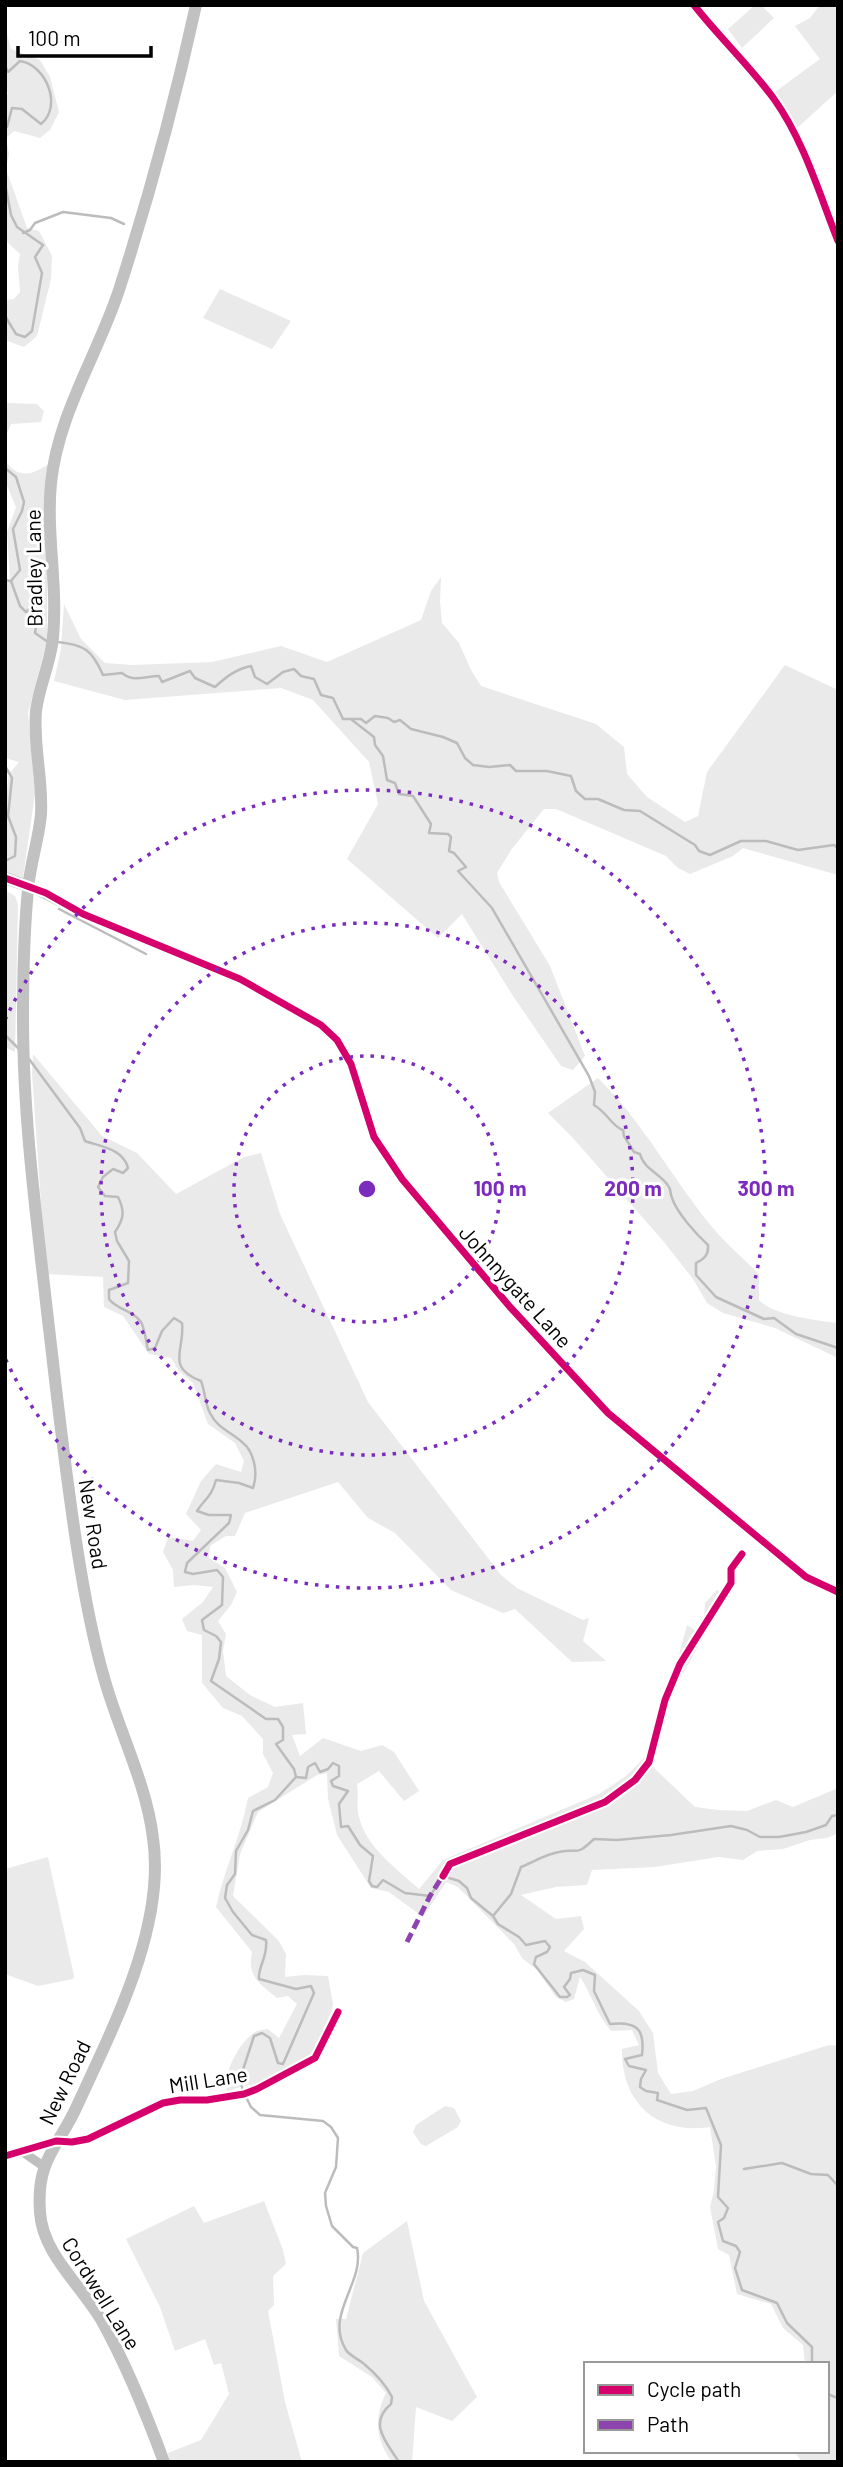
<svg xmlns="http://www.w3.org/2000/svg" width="843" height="2467" font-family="Barlow,sans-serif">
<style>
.green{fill:#eaeaea}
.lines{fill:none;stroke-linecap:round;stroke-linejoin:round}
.stream{stroke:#bcbcbc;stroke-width:2.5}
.street{stroke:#bebebe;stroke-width:9}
.secondary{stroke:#c1c1c1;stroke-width:12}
.quiet{stroke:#8e44ad;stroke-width:5;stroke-dasharray:10 5;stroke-linecap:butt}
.cycleway-casing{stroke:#fff;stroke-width:11}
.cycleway{stroke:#d6006c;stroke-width:7}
.ring{fill:none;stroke:#7b2cbf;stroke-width:3.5;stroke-dasharray:3.5 7}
.labels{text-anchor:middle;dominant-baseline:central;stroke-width:6;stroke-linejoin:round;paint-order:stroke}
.street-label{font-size:21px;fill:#000;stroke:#fff}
.centre{fill:#7b2cbf;stroke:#fff;stroke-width:3.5}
.ring-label{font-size:21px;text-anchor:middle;font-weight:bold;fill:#7b2cbf;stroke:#fff;stroke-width:6;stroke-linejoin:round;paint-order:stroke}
</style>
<rect width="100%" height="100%" fill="#fff"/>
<g class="green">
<path d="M755,5H761L774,18L742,48L728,29Z"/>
<path d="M820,5H838V91L796,129L775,92L820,59L795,26L810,18Z"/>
<path d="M5,26L11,49L40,60L50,77L59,112L50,130L40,138L14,131L6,138L9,154L6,169L27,228L39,231L52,256L51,279L37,336L24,347L5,340V300L14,299L20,292L18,266L20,254L5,240V98L8,93L5,88Z"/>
<path d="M220,289L291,321L272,349L203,318Z"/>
<path d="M5,400L7,403L37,404L44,411L41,422L11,424L7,433L5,450Z"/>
<path d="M5,461C19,479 31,475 47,465V642L28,713L35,794L23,877L5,873V805L9,774L19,762L5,758V581L10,582L7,532L16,507L5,481Z"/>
<path d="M441,577L440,602L442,623L459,643L471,670L481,686L596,724L624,747L627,774L647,797L685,822L698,816L707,772L785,665L838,690V875L743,848L733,856L690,874L678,868L666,856L556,809H544L511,850L497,873L499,882L550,966L585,1056L573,1070L561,1066L513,996L462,914L438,938L347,859L378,804L369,762L313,700L281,688L125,700L54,681L61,649L64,604L81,639L105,663L132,665L212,662L281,646L327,662L421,620L431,591Z"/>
<path d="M5,890L15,896L18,905L15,1052L5,1047Z"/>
<path d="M33,1054L102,1136L137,1153L176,1194L244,1157L261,1153L280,1214L368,1402L501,1575L517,1588L583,1620L589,1618L583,1641L606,1661L572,1662L515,1609L503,1613L451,1590L395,1533L368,1518L338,1482L245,1513L235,1536H226L210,1546L209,1558L225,1568L237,1592L231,1605L218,1621L226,1634L223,1651L226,1676L250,1695L275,1707L303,1703L306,1734L292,1735L300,1756L323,1738L361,1751L382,1745L394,1752L419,1791L404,1801L379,1771L357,1784C359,1795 356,1807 359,1817C366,1847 397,1869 419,1889L443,1860L599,1794L626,1776L645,1757L661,1698L677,1662L687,1625L695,1630L704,1618L705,1603L717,1590L727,1596L669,1698L652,1766L695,1807L718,1810L747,1811L776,1800L793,1807L838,1788V1833L827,1838L810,1840L783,1849L757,1851L743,1860L718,1857L655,1867L592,1870L587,1885L556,1887L521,1895L556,1919L581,1916L584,1929L564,1951L585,1962L639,2011L653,2033L658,2073L671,2094L693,2091L721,2079L829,2045L838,2046V2462H802L794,2451H827V2364H805L803,2345L783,2328L771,2304L737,2294L729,2255L718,2249L710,2207L714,2191L716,2166L710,2127C656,2135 621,2102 622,2049L639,2045L632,2030L611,2031C596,2013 592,1995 580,1977L574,1999L566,2002L556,1997L537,1970L522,1958L514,1944L458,1887L446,1882L423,1917L389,1892L371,1888L337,1835L328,1799L327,1773L317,1775L258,1812L240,1854L233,1896L278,1940L286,1954L285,1977L304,1975L328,1976L333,2004L332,2010L312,2056L257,2086L247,2085L227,2091C222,2073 241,2039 257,2031C259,2030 266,2030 268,2029L279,2038L297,2004L288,1996L277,1998C259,1983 247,1977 252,1952L216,1907C224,1870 241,1836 248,1798L268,1787L273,1773L263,1754V1739L242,1716L223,1708L202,1683V1635L187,1631L182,1619L203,1602L213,1587L194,1585L174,1587L173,1570L163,1552L168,1537L193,1541L201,1530L186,1514L201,1481L216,1464L241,1472L244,1461L235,1443L208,1424L193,1383L178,1370L171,1358L149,1354L123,1316L104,1307L103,1277L46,1274L32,1073Z"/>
<path d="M598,1078C643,1122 673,1180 713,1228C727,1245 744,1259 759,1274V1300C772,1315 817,1321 838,1323V1358L775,1328L723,1313L707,1303L693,1279L664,1242L572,1137L548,1113Z"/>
<path d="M48,1857L74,1976L73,1979L38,1986L5,1974V1869Z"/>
<path d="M445,2106L454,2108L461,2121L458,2127L426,2146L421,2144L413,2132L416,2125Z"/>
<path d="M264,2201L283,2250L286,2264L273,2276L274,2305L268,2311L285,2402L302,2462H170L168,2453L201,2440L229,2394L221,2363L214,2365L205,2339L175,2351L160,2307L126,2239L194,2206L204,2223Z"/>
<path d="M407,2221L424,2301L477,2397L452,2421L416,2407L412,2462H392C375,2439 374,2417 386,2393L372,2377L339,2356L336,2319H346L363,2253Z"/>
</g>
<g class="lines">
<g class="stream">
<path d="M5,66L8,72L20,61C46,65 63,106 41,124L22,109L12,108L7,127L5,128"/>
<path d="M5,183L11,215L17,227L43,245L35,257L42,273L32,331L25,337L16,334L5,316"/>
<path d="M23,233L30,230L35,223L63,212L111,218L124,224"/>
<path d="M5,468L16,477L24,502L22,511L13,529L20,570L11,581L5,580"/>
<path d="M11,581L20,606L26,612L35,604L38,615L35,633L48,642"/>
<path d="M58,642C85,645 92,650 103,675L122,673C134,683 145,676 159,676L162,682L190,671L195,678L215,687C226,677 236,669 251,666L255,677L267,684L283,672L294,669L301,676L314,679L321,695L333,698L343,719H361L366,723L375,716L388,718L394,722L400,720L411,729L443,737L457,743L465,758L473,765L489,767L510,765L516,771H547L571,776L576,791L585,799H598L624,810L640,811L695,845L699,851L710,855L741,841H766L798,850L834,845L838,848"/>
<path d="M352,720L374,737L375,745L383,756L387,780L395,783L399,794L413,796L431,824L429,833L448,834L451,837L449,851L454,853L466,867L458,871L492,908L589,1076L595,1092L594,1105C608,1113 612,1127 623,1130L624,1136L634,1152L640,1154C644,1170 662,1174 669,1187C671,1190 670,1194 672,1198C677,1213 696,1234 708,1245C709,1255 704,1259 696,1263V1275L716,1297L764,1319L774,1318L796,1334L838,1348"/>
<path d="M5,766L12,778L8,816L16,837L15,856L5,861"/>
<path d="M59,909L146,954"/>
<path d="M5,1035L19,1049"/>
<path d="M29,1059L80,1128L85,1141C102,1147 123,1149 128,1168L123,1173L113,1169L103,1177L98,1187L105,1196L118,1197C125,1211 124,1219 115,1232L117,1241L129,1261L128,1283L109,1290V1299C117,1310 133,1310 141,1322C145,1329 146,1342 148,1350L155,1348L162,1331L174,1318L182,1323C185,1351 165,1367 201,1381C205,1391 205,1404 210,1413C217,1428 231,1432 242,1442C255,1452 258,1474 253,1488L239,1483L216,1480C211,1498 206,1497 197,1511L209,1515H231L229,1523L187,1563L185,1572L193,1574L217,1570L223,1577L222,1605L202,1620L204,1630L216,1636L221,1642L219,1659L211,1681L266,1719H278L283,1727V1740L276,1744L294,1769L296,1777"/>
<path d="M296,1777L306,1778L308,1767L315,1763L320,1772L328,1769L333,1763L339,1766V1776L331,1781L333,1786L348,1791L339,1804L341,1827L348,1826L360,1845L373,1856L369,1881L372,1886L377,1887L383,1880L405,1893L430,1896L443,1876L459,1881L467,1888L471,1898L493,1916L498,1924L519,1937L526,1945L545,1941L550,1947L547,1952L536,1957L534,1964L560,1997H567L570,1995L564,1987L570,1979L571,1973L583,1970L595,1975L594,1991L610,2024C637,2021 645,2029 642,2055L625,2059L629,2066L646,2070L641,2079L640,2087L646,2091L658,2093L657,2100L687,2110L706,2108L721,2145L718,2197L728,2208L724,2218L718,2222L723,2241L736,2246L740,2252L735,2268L742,2290L777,2303L787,2323L812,2347V2364"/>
<path d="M493,1916L511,1894L521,1867C533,1862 546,1854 559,1852C580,1848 575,1857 594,1839L617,1840L671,1835L731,1826L747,1830L760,1837H779L806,1832L826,1825L832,1816L838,1815"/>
<path d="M243,2091L240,2079L254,2036L262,2033L270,2038L278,2063L283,2064L314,1993L311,1986L296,1989L259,1979C258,1965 268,1958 266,1940L252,1935L233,1912L225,1898L227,1885L235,1874L236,1851L248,1830L253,1811L275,1800L296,1777"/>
<path d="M246,2097L251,2107L260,2115L323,2121L331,2127L338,2138L336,2167L325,2193L326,2206L332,2226L353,2247L357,2248C365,2283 324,2314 346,2350C349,2355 358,2359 363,2363C375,2373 385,2383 392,2397L391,2404C368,2423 386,2442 399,2462"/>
<path d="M744,2169L782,2163L811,2174L828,2175L838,2186"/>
<path d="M827,2394L838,2398"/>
</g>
<g class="street">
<path d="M694,5C719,37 750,66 774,99C804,141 819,193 838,241"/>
<path d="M28,886L83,914L240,979L321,1025L337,1040L351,1064L374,1137L402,1179L510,1307L608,1413L806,1577L838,1592"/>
<path d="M23,2152L43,2166"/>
<path d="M5,2156L56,2141L72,2142L88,2139L163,2103L180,2100H207L244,2094L257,2089L315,2058L338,2012"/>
</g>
<g class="secondary">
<path d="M5,878L28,886"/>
<path d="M164,2462C146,2413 127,2366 102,2321C81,2285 42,2253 40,2212C36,2159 58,2148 77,2106C113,2027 166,1927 153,1838C147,1788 123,1739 108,1691C95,1650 87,1608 80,1566C66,1482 57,1396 47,1311C36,1214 23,1116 23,1018C23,975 24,932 28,889C30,864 39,839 41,814C43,779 33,746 36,711C39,686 51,662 53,637C58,585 46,534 51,483C58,414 98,354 119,290C149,197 175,101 196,5"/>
</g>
<path class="quiet" d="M407,1942L430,1896L445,1872"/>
<g class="cycleway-casing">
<g id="cycleway">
<path d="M694,5C719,37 750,66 774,99C804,141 819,193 838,241"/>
<path d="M5,878L46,893L83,914L240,979L321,1025L337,1040L351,1064L374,1137L402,1179L510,1307L608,1413L806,1577L838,1592"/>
<path d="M443,1876L450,1864L605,1802L635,1780L649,1762L665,1700L680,1664L731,1583V1569L742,1554"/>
<path d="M5,2156L56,2141L72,2142L88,2139L163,2103L180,2100H207L244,2094L257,2089L315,2058L338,2012"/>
</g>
</g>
<use href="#cycleway" class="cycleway"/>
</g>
<g class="ring">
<circle cx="367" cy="1189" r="133"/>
<circle cx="367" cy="1189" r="266"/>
<path d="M5 1020A399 399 0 1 1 5 1358"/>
</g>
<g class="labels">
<g class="street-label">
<text transform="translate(33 568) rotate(-91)">Bradley Lane</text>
<text transform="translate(516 1286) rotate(48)">Johnnygate Lane</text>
<text transform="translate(94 1524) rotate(81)">New Road</text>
<text transform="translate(208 2079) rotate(-9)">Mill Lane</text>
<text transform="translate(64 2082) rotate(-64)">New Road</text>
<text transform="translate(102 2293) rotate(58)">Cordwell Lane</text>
</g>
</g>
<circle cx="367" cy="1189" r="10" class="centre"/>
<g class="ring-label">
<text x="500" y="1196">100 m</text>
<text x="633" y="1196">200 m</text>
<text x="766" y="1196">300 m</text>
</g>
<rect width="843" height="2467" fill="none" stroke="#000000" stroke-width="14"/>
<rect x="584" y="2362" width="245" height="91" fill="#ffffff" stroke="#999999" stroke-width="2"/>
<rect x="598" y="2385" width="35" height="10" fill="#d6006c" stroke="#999999" stroke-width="2"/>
<text x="647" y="2397" font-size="21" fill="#000000">Cycle path</text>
<rect x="598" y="2420" width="35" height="10" fill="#8e44ad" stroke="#999999" stroke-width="2"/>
<text x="647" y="2432" font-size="21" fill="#000000">Path</text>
<path d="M18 46v10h133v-10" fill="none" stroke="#000000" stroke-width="3.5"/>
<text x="28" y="46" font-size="21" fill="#000000" stroke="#ffffff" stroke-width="5" paint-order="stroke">100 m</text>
</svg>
